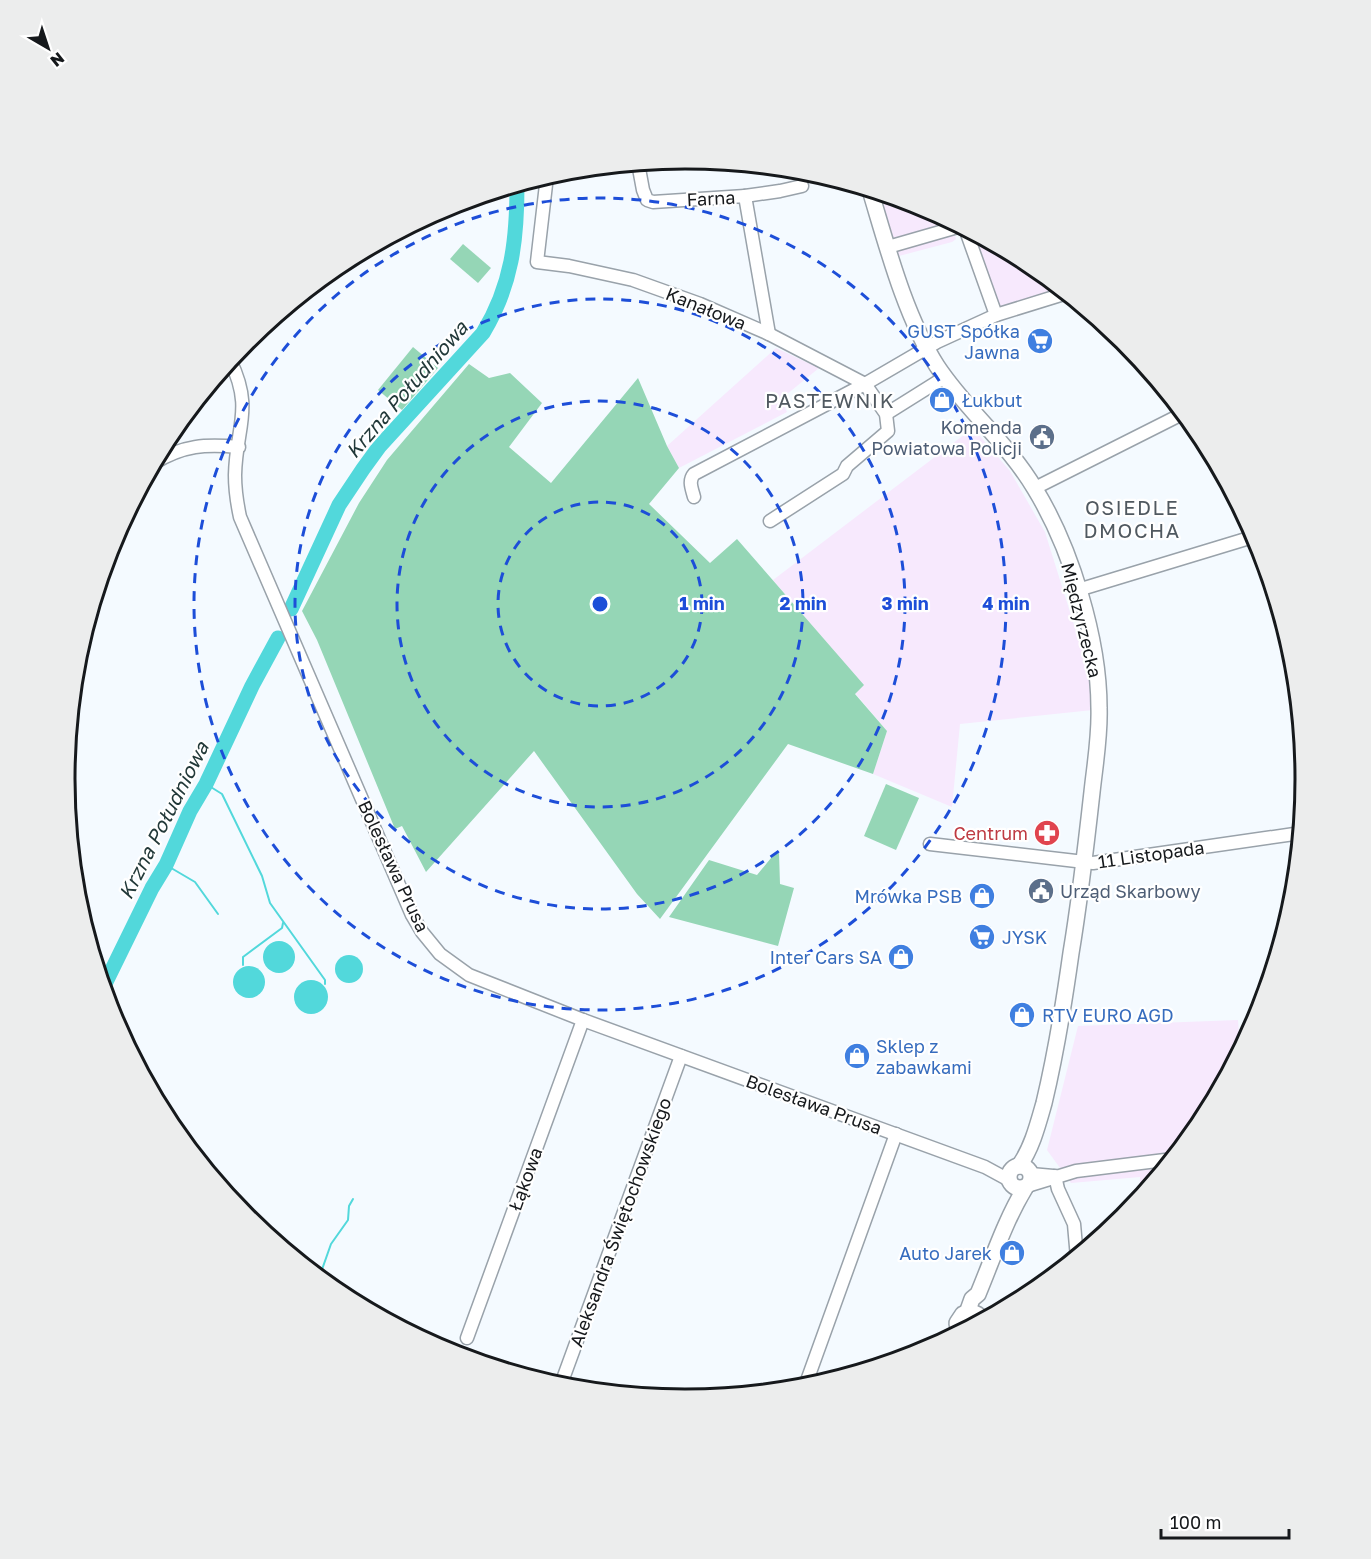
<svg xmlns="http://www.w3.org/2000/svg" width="1371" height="1559" font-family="'Golos Text',sans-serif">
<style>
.commercial{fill:#f7e9fd}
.green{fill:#95d6b6}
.water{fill:#52d8db}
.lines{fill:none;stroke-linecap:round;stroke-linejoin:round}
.stream{stroke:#52d8db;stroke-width:2}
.river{stroke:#52d8db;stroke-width:15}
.minor-casing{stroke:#99a2aa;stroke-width:15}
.major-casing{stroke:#99a2aa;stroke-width:18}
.minor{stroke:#fff;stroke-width:12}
.major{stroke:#fff;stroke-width:15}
.ring{fill:none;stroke:#1d4ed8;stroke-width:3;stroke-dasharray:10 8}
.labels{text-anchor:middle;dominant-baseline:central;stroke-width:4.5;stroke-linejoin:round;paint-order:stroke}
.street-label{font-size:18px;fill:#16191c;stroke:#fff}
.shop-label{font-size:18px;fill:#366cbe;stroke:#fff;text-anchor:end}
.service-label{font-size:18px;fill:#4e5e75;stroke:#fff;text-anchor:end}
.health-label{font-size:18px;fill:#be3a42;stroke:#fff;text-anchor:end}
.water-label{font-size:20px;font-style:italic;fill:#223939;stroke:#fff}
.neighbourhood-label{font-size:20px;letter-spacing:1.5px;fill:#505960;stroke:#fff}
.rim{fill:none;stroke:#16191c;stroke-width:3}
.centre{fill:#1d4ed8;stroke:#fff;stroke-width:3}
.ring-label{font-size:18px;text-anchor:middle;font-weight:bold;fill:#1d4ed8;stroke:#fff;stroke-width:4.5;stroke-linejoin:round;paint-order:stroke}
</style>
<rect width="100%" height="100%" fill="#f4faff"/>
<g class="commercial">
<path d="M879,192L923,206L951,220L956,239L952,242L899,256Z"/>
<path d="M973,232L1031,263L1064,291L1001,310Z"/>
<path d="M776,348L819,368L781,399L787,412L679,468L667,446Z"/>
<path d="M973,428L1010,471L1045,532L1089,673L1093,710L960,724L952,807L873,774L887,731L855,693L863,685L773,580Z"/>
<path d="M1238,1020L1239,1034H1250L1202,1125L1139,1201L1140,1177L1071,1183L1047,1150L1078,1026Z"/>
</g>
<g class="green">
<path d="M463,244L491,268L478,283L450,259Z"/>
<path d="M413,347L438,368L402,410L378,390Z"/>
<path d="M469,364L489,378L510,373L542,403L509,447L551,483L638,378L667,446L679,468L649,504L710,563L737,539L864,685L855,694L887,731L873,774L788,744L660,919L637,894L534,751L426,872L402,826L395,829L317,640L302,611L359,503L387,460Z"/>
<path d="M886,784L919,798L896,850L864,836Z"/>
<path d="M776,852L779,853L780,884L794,888L778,946L669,917L709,860L757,875Z"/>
</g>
<g class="water">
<circle cx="279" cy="957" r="16"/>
<circle cx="349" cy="969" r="14"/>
<circle cx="249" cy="982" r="16"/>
<circle cx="311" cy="997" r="17"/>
</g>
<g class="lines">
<g class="stream">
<path d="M206,784L222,794L262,876L270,903L325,980V984"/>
<path d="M166,865L195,882L218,914"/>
<path d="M243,965V957L282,928L283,923"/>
<path d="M319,1278L331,1244L348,1220L349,1206L353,1199"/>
</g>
<g class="river">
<path d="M291,609L339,505L363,469L379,447L483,333C512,285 517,240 517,185"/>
<path d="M103,988L152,888L166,865L190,811L206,784L252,686L278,638"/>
</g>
<g class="minor-casing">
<g id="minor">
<path d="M638,163L643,190L647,200L653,202L745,196L769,334"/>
<path d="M547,176L537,262L569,266L633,280L700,304L769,334L865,384L886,414L888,431L847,466L843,474L770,521"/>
<path d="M745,196L780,191L802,186"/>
<path d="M965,228L996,315"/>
<path d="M888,247L961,226"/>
<path d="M230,360C254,409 236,427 235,475C235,489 237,503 240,517L412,915L422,932L440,954L469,975L583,1020L985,1167L1009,1180"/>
<path d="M886,414L945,377"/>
<path d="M154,463C184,445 205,444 239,447"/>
<path d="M1035,488L1184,413"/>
<path d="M694,497C692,489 688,481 694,474L865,384L937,342L996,315L1067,293"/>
<path d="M1078,590L1256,536"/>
<path d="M930,844L1093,863L1301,833"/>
<path d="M1031,1174L1053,1176"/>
<path d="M1055,1176L1058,1189L1074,1224L1077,1258"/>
<path d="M1027,1186L1076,1171L1173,1159"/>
<path d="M467,1338L583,1020"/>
<path d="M560,1387L681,1056"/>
<path d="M804,1389L896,1134"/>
</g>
</g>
<g class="major-casing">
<g id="major">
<path d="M870,190C887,246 905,316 937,366C966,410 1008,443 1035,489C1071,548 1099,639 1099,708C1100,736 1095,764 1092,792C1086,846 1080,899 1071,953C1064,1003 1056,1053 1044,1103C1038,1124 1032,1148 1019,1166"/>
<circle cx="1020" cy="1177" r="11"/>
<path d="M967,1313L972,1299L978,1294C993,1258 1005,1221 1025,1188"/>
<path d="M959,1334L957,1323L963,1314C972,1311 979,1313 983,1321"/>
</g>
</g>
<use href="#minor" class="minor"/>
<use href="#major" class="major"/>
</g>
<g class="ring">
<circle cx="600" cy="604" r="102"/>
<circle cx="600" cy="604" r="203"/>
<circle cx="600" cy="604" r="305"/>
<circle cx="600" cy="604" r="406"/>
</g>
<defs>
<g id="supermarket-disc" transform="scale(1.35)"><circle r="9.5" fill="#3f7fe0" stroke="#fff"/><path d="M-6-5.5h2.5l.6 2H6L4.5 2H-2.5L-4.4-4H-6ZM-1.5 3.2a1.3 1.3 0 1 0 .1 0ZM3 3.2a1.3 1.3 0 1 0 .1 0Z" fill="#fff"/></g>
<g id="shop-disc" transform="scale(1.35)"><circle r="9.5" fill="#3f7fe0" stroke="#fff"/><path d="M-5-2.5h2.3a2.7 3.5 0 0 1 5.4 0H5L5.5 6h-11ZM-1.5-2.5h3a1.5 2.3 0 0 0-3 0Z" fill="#fff"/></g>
<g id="civic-disc" transform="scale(1.35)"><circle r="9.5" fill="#5c6f8a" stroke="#fff"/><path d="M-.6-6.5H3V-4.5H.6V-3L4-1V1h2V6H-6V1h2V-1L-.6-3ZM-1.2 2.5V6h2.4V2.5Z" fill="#fff"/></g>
<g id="pharmacy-disc" transform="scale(1.35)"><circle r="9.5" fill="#e0444e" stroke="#fff"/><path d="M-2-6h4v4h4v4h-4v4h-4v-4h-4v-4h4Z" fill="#fff"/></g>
</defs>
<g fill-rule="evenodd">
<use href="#supermarket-disc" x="1040" y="341"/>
<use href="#shop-disc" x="942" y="400"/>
<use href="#civic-disc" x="1042" y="437"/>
<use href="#pharmacy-disc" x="1047" y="833"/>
<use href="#civic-disc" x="1041" y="891"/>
<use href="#shop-disc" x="982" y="896"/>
<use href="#supermarket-disc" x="982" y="937"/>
<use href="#shop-disc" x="901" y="957"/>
<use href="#shop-disc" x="1022" y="1015"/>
<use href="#shop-disc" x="857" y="1056"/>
<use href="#shop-disc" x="1012" y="1253"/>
</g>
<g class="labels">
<g class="street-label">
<text transform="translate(711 198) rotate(-3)">Farna</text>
<text transform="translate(706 308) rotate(22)">Kanałowa</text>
<text transform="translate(1082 620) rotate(76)">Międzyrzecka</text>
<text transform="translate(1151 854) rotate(-8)">11 Listopada</text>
<text transform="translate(394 866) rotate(65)">Bolesława Prusa</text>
<text transform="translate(814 1104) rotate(20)">Bolesława Prusa</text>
<text transform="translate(525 1179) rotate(-70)">Łąkowa</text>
<text transform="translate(620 1222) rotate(-70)">Aleksandra Świętochowskiego</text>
</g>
<g class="shop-label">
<text x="1020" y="331">GUST Spółka<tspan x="1020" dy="21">Jawna</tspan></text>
<text x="962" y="400" text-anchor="start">Łukbut</text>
<text x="962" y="896">Mrówka PSB</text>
<text x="1002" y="937" text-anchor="start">JYSK</text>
<text x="882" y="957">Inter Cars SA</text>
<text x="1042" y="1015" text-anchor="start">RTV EURO AGD</text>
<text x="876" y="1046" text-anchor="start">Sklep z<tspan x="876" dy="21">zabawkami</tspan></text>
<text x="992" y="1253">Auto Jarek</text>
</g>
<g class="service-label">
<text x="1022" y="427">Komenda<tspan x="1022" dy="21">Powiatowa Policji</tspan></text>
<text x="1060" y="891" text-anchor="start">Urząd Skarbowy</text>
</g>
<g class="health-label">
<text x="1028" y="833">Centrum</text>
</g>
<g class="water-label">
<text transform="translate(406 389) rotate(-49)">Krzna Południowa</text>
<text transform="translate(163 820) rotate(-63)">Krzna Południowa</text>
</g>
<g class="neighbourhood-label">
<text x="830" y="400">PASTEWNIK</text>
<text x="1132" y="507">OSIEDLE<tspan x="1132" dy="23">DMOCHA</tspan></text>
</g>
</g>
<path d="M0 0H1371V1559H0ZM75 779a610 610 0 1 1 1220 0a610 610 0 1 1-1220 0Z" fill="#eceded" fill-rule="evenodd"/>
<path class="rim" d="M75 779a610 610 0 1 1 1220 0a610 610 0 1 1-1220 0Z"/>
<circle cx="600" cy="604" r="9" class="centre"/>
<g class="ring-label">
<text x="702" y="610">1 min</text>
<text x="803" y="610">2 min</text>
<text x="905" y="610">3 min</text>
<text x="1006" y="610">4 min</text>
</g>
<g transform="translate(48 48) rotate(141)" stroke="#ffffff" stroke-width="4.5" paint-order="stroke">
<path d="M0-4.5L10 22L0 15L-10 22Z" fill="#16191c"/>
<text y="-9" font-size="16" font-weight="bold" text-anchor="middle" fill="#16191c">N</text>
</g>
<path d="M1161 1529v9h128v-9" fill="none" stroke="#16191c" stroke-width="3"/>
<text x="1170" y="1529" font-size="18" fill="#16191c" stroke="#ffffff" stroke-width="4.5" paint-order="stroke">100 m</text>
</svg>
